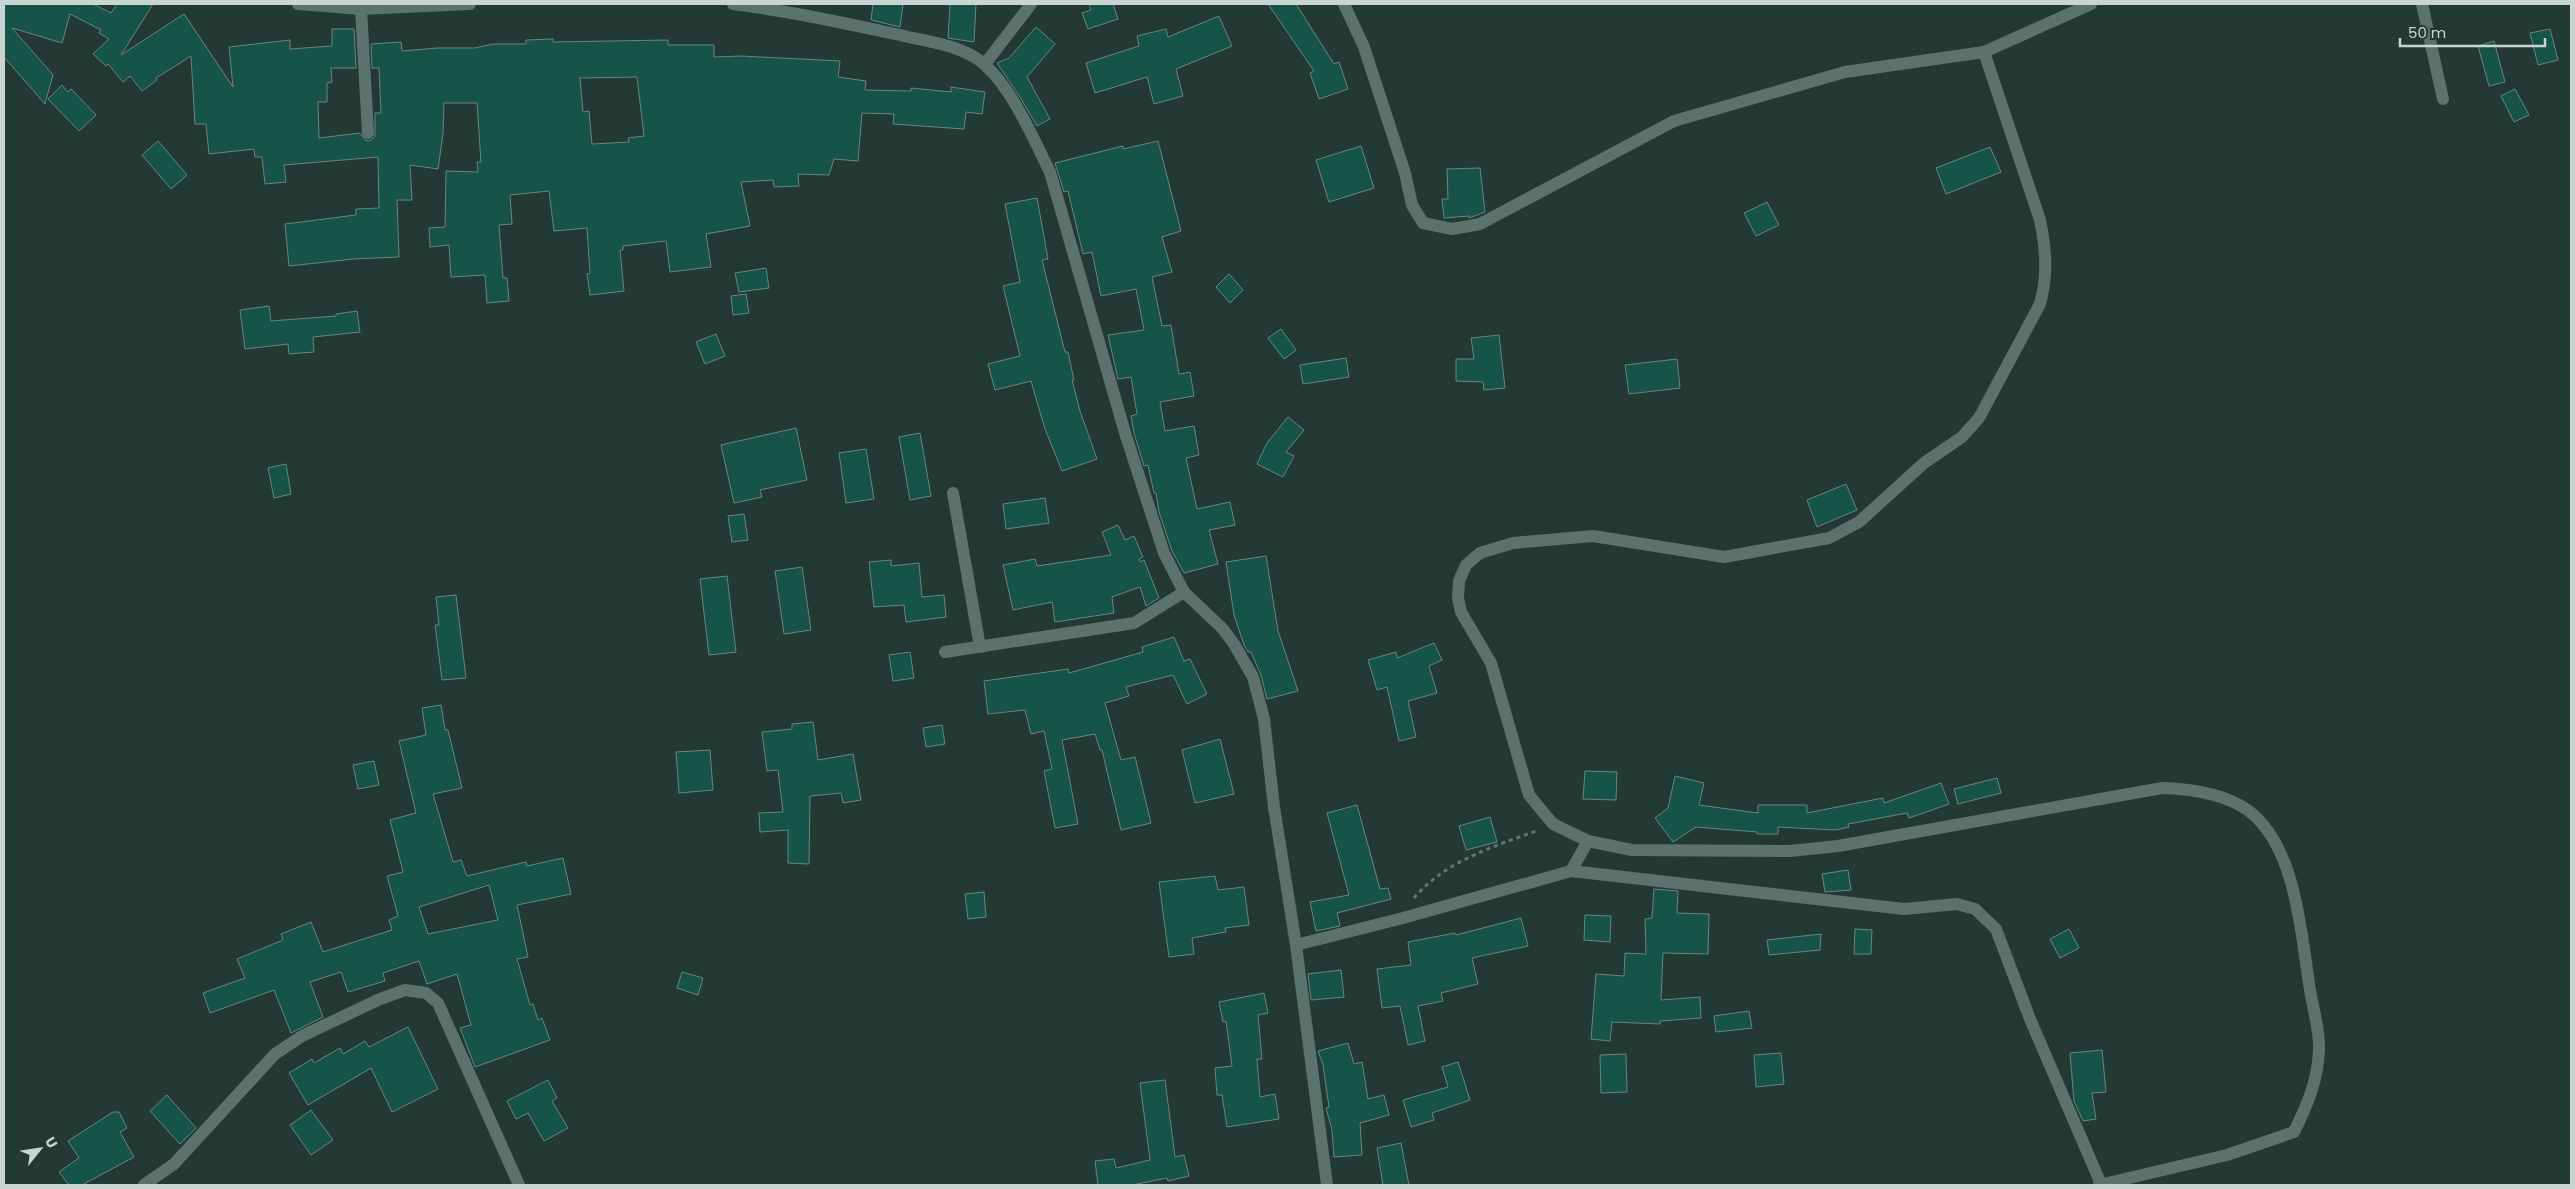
<svg xmlns="http://www.w3.org/2000/svg" width="2575" height="1189" font-family="Poppins,sans-serif">
<style>
.building{fill:#155446;stroke:#6c857d;fill-rule:evenodd}
.lines{fill:none;stroke-linecap:round;stroke-linejoin:round}
.path{stroke:#637671;stroke-width:3;stroke-dasharray:4 4;stroke-linecap:butt}
.street{stroke:#5b736c;stroke-width:12}
</style>
<rect width="100%" height="100%" fill="#233a34"/>
<g class="building">
<path d="M4,4H93L111,13L117,4H153L121,55L184,14L233,87L229,47L290,40V49L332,46V29H354L356,68H331L332,82L327,83V102H318L319,138L360,133L365,140L369,141L375,137V113H381L379,68H372L371,44L401,42L402,51L437,48H474L494,44H526V40L553,39V42L668,40V45H714V57L741,56L840,61L838,77L866,81L865,90L911,91V88L951,92V87L985,92L982,114L966,112L964,129L893,124L894,114L862,113L858,161L834,159L829,175L798,174L799,186L774,187L773,180L741,182L750,226L706,234L711,267L670,272L666,241L623,246V250H620L624,291L590,295L587,274L590,273L587,228L554,231L549,191L510,195L512,224L499,225L503,278H507L509,301L487,303L485,275L451,277L449,245L430,247L429,228L445,227L446,171L478,172L477,162H481L477,103H444L443,134L438,169L410,165L412,200H397L399,257L353,259L289,266L285,224L356,215V209L379,208L378,157L284,165L286,182L265,184L262,157H255L254,149L209,154L206,124H195L191,56L156,78L157,80L142,91L130,76L123,82L108,64L106,66L93,54L109,39L99,33L101,30L70,14L62,43L12,28L53,75L45,104L4,57ZM637,77L644,136L628,138L629,142L592,144L589,111L583,112L580,78Z"/>
<path d="M873,4H903L900,27L871,20Z"/>
<path d="M950,4H976L974,42L948,38Z"/>
<path d="M1089,4H1113L1118,19L1088,29L1082,13L1091,10Z"/>
<path d="M1268,4H1296L1334,64L1339,62L1348,89L1319,99L1310,73L1314,71Z"/>
<path d="M1219,16L1232,46L1176,69L1183,96L1154,104L1147,77L1095,93L1086,63L1139,46L1137,36L1166,29L1168,37Z"/>
<path d="M1036,27L1055,44L1027,77L1050,119L1037,126L1020,97L997,63L1009,58Z"/>
<path d="M2550,29L2558,60L2538,65L2530,33Z"/>
<path d="M2494,41L2505,82L2489,86L2478,46Z"/>
<path d="M62,85L68,92L71,89L96,115L79,131L48,99Z"/>
<path d="M2515,89L2529,115L2514,122L2501,96Z"/>
<path d="M158,141L187,175L171,189L142,155Z"/>
<path d="M1158,141L1181,231L1162,237L1172,272L1152,277L1162,326L1171,325L1179,374L1190,372L1194,396L1160,402L1165,431L1194,426L1199,455L1186,458L1197,509L1230,502L1235,525L1209,530L1218,564L1184,573L1172,551L1159,512L1156,493H1154L1148,465L1144,466L1134,433L1131,416L1137,414L1131,377L1118,379L1108,335L1144,330L1136,289L1101,296L1092,252L1083,254L1068,191L1064,192L1055,163L1123,146V149Z"/>
<path d="M1361,146L1374,188L1329,202L1316,160Z"/>
<path d="M1990,147L2001,172L1946,194L1936,168Z"/>
<path d="M1480,168L1485,212L1469,218V216L1444,218L1442,199H1448L1447,169Z"/>
<path d="M1037,198L1048,259L1042,260L1065,352H1068L1074,380H1072L1080,411L1097,459L1062,471L1045,429L1031,381L995,390L988,364L1020,356L1003,286L1020,282L1005,204Z"/>
<path d="M1767,202L1779,225L1756,236L1744,213Z"/>
<path d="M766,268L769,288L739,292L735,273Z"/>
<path d="M1229,274L1243,290L1230,303L1216,287Z"/>
<path d="M746,294L749,313L733,315L731,296Z"/>
<path d="M269,306L271,321L336,316V314L357,311L360,332L313,337L314,352L289,354L288,344L245,349L240,310Z"/>
<path d="M1281,329L1296,350L1284,359L1268,338Z"/>
<path d="M716,334L725,356L705,364L696,342Z"/>
<path d="M1499,335L1505,388L1484,390L1483,382L1456,381V359H1474L1471,338Z"/>
<path d="M1346,358L1349,377L1303,384L1300,365Z"/>
<path d="M1677,359L1680,388L1629,394L1625,365Z"/>
<path d="M1288,417L1304,430L1286,452L1294,456L1283,477L1257,464L1267,443Z"/>
<path d="M796,428L807,480L760,490L762,497L734,503L721,445Z"/>
<path d="M920,433L931,496L910,500L899,437Z"/>
<path d="M866,449L874,499L846,503L839,453Z"/>
<path d="M286,464L291,494L274,498L268,468Z"/>
<path d="M1846,484L1857,510L1817,527L1807,500Z"/>
<path d="M1045,498L1049,523L1006,529L1003,504Z"/>
<path d="M744,514L748,540L732,542L728,516Z"/>
<path d="M1118,525L1125,540L1134,536L1143,557L1139,559L1140,562L1144,560L1159,598L1146,606L1140,587L1112,597L1114,613L1055,622L1052,602L1013,610L1003,565L1035,559L1037,566L1111,555L1102,532Z"/>
<path d="M1266,556L1278,631L1298,691L1267,699L1261,675L1251,652H1248L1244,645L1234,615L1226,562Z"/>
<path d="M891,560V566L919,563L922,597L944,595L946,617L906,622L904,605L874,607L869,562Z"/>
<path d="M802,567L811,630L784,634L775,571Z"/>
<path d="M727,576L736,652L709,655L700,579Z"/>
<path d="M456,595L466,678L442,680L435,625H439L436,597Z"/>
<path d="M1174,637L1184,661L1190,659L1207,694L1187,704L1173,675L1126,687L1129,696L1105,703L1121,760L1135,757L1151,823L1121,830L1102,750H1100L1095,734L1062,740L1078,824L1055,828L1044,771L1052,769L1044,731L1031,734L1025,710L988,714L984,681L1068,669L1069,673L1143,652L1142,647Z"/>
<path d="M1434,643L1442,660L1429,666L1437,693L1408,701L1416,737L1399,741L1387,687L1377,690L1368,660L1396,652L1397,658Z"/>
<path d="M910,652L914,678L893,681L889,655Z"/>
<path d="M441,705L445,730H448L462,788L433,794L453,862L461,860L467,876L526,862L527,866L563,858L571,894L517,905L528,957L517,959L530,1005L533,1004L538,1020L542,1018L550,1040L475,1067L460,1028L471,1025L457,974L427,984L419,961L383,973L385,981L348,992L341,972L310,982L323,1017L291,1033L274,990L210,1013L203,993L245,978L237,959L283,940L281,934L311,922L323,952L392,930L389,920L398,916L387,876L403,872L390,820L416,813L399,741L426,735L422,708ZM489,885L498,920L428,934L419,907Z"/>
<path d="M813,722L818,760L853,754L861,800L843,803L841,793L810,796L809,864L788,863V830L760,832L759,813L783,812L778,770L767,771L762,732L792,729V724Z"/>
<path d="M942,725L945,744L926,747L923,728Z"/>
<path d="M1220,739L1234,794L1195,803L1182,750Z"/>
<path d="M710,750L713,790L679,793L676,752Z"/>
<path d="M374,761L379,785L358,789L353,765Z"/>
<path d="M1585,771L1617,772L1616,800L1583,799Z"/>
<path d="M1675,776L1704,783L1699,805L1758,813V805H1807V813L1883,798L1884,803L1941,783L1949,804L1909,818L1907,813L1848,824L1849,827L1836,830L1778,827V834H1757V832L1696,827L1673,842L1655,818L1668,808Z"/>
<path d="M1997,778L2001,793L1958,804L1954,789Z"/>
<path d="M1357,805L1380,889L1388,888L1391,899L1337,913L1340,926L1316,931L1310,902L1349,895L1327,813Z"/>
<path d="M1490,817L1497,842L1466,850L1459,826Z"/>
<path d="M1848,870L1851,890L1825,892L1822,874Z"/>
<path d="M1215,876L1218,890L1244,887L1249,925L1225,928L1226,932L1192,938L1194,954L1169,957L1159,882Z"/>
<path d="M1654,889L1678,891L1677,913L1709,914L1708,954L1663,953L1661,1000L1700,997L1701,1018L1660,1021V1024L1612,1022L1610,1041L1591,1039L1596,974L1624,976L1625,953L1646,954L1645,919L1652,918Z"/>
<path d="M984,892L986,917L968,919L965,894Z"/>
<path d="M1585,915L1611,916L1610,942L1584,940Z"/>
<path d="M1521,918L1528,946L1472,958L1478,984L1441,993L1443,1001L1418,1006L1425,1041L1408,1045L1400,1006L1382,1008L1377,969L1411,965L1408,942L1455,933L1456,935Z"/>
<path d="M1855,929L1872,930L1871,954H1854Z"/>
<path d="M2069,929L2079,948L2060,958L2050,939Z"/>
<path d="M1821,934L1820,950L1769,955L1767,940Z"/>
<path d="M1341,970L1344,997L1311,1000L1308,974Z"/>
<path d="M682,972L703,978L698,995L677,988Z"/>
<path d="M1264,993L1268,1013L1258,1015L1262,1059H1257L1260,1097L1275,1094L1279,1119L1227,1127L1222,1095H1217L1215,1068L1232,1066L1226,1021L1223,1022L1219,1002Z"/>
<path d="M1749,1011L1752,1028L1716,1032L1714,1016Z"/>
<path d="M408,1027L438,1089L392,1112L371,1068L308,1105L289,1073L312,1059L314,1063L340,1048L343,1054L365,1041L369,1047Z"/>
<path d="M1348,1043L1354,1064L1362,1062L1368,1099L1384,1095L1389,1115L1360,1123L1362,1155L1334,1157L1332,1130L1326,1108L1329,1107L1323,1065L1318,1051Z"/>
<path d="M2102,1050L2106,1092L2092,1093L2096,1119L2083,1121L2074,1101L2070,1053Z"/>
<path d="M1781,1053L1784,1084L1756,1087L1754,1055Z"/>
<path d="M1626,1054L1627,1092L1601,1093L1600,1055Z"/>
<path d="M1458,1062L1470,1100L1432,1113L1434,1120L1411,1127L1403,1100L1448,1087L1442,1067Z"/>
<path d="M548,1080L557,1098L552,1101L568,1128L544,1141L528,1113L516,1119L507,1101Z"/>
<path d="M1165,1080L1175,1157L1184,1155L1189,1176L1168,1181L1167,1178L1132,1185H1098L1095,1161L1114,1159L1116,1168L1150,1160L1140,1083Z"/>
<path d="M167,1095L196,1128L180,1144L150,1111Z"/>
<path d="M311,1110L333,1140L311,1155L290,1125Z"/>
<path d="M113,1112H119L127,1128L120,1132L134,1157L82,1185H69L59,1172L79,1158L68,1141Z"/>
<path d="M1401,1143L1409,1185H1383L1377,1148Z"/>
</g>
<g class="lines">
<path class="path" d="M1414,898C1445,861 1495,846 1539,830"/>
<g class="street">
<path d="M298,4L361,9L470,4"/>
<path d="M733,4C789,11 844,23 900,35C927,42 964,45 985,65C1013,90 1033,138 1050,172L1126,436L1164,553L1184,592L1223,629L1234,644L1253,677L1264,719L1274,807L1296,945L1327,1185"/>
<path d="M1344,4L1364,47L1405,173L1412,205L1423,223L1452,229L1480,224L1674,121L1845,72L1984,52L2091,4"/>
<path d="M2422,4L2443,99"/>
<path d="M361,9L368,133"/>
<path d="M1984,52L2040,220C2046,249 2048,275 2040,304L1979,418L1962,437L1924,463L1859,522L1829,538L1724,557L1593,536L1513,543L1480,553L1466,565L1459,581L1458,598L1461,612L1491,663L1529,795L1553,824L1588,841L1632,850L1790,851L1838,846L2162,788C2191,789 2225,793 2249,811C2297,848 2301,935 2310,990C2313,1009 2320,1031 2319,1050C2318,1080 2307,1106 2294,1132L2227,1155L2099,1185"/>
<path d="M985,64L1031,4"/>
<path d="M953,493L980,647"/>
<path d="M945,652L1134,623L1184,592"/>
<path d="M1571,871L1588,841"/>
<path d="M1296,945L1403,918L1571,871L1904,909L1957,904L1975,909L1996,929L2030,1019L2101,1184"/>
<path d="M144,1185L174,1164L275,1054L302,1036L380,999L405,990L426,993L438,1003L519,1185"/>
</g>
</g>
<rect width="2575" height="1189" fill="none" stroke="#c8d5d1" stroke-width="10"/>
<g transform="translate(40 1149) rotate(60)" stroke="#233a34" stroke-width="4" paint-order="stroke">
<path d="M0-4L9 19L0 12L-9 19Z" fill="#c8d5d1"/>
<text y="-8" font-size="14" font-weight="bold" text-anchor="middle" fill="#c8d5d1">U</text>
</g>
<path d="M2400 38v8h145v-8" fill="none" stroke="#c8d5d1" stroke-width="2.5"/>
<text x="2408" y="38" font-size="15" fill="#c8d5d1" stroke="#233a34" stroke-width="4" paint-order="stroke">50 m</text>
</svg>
